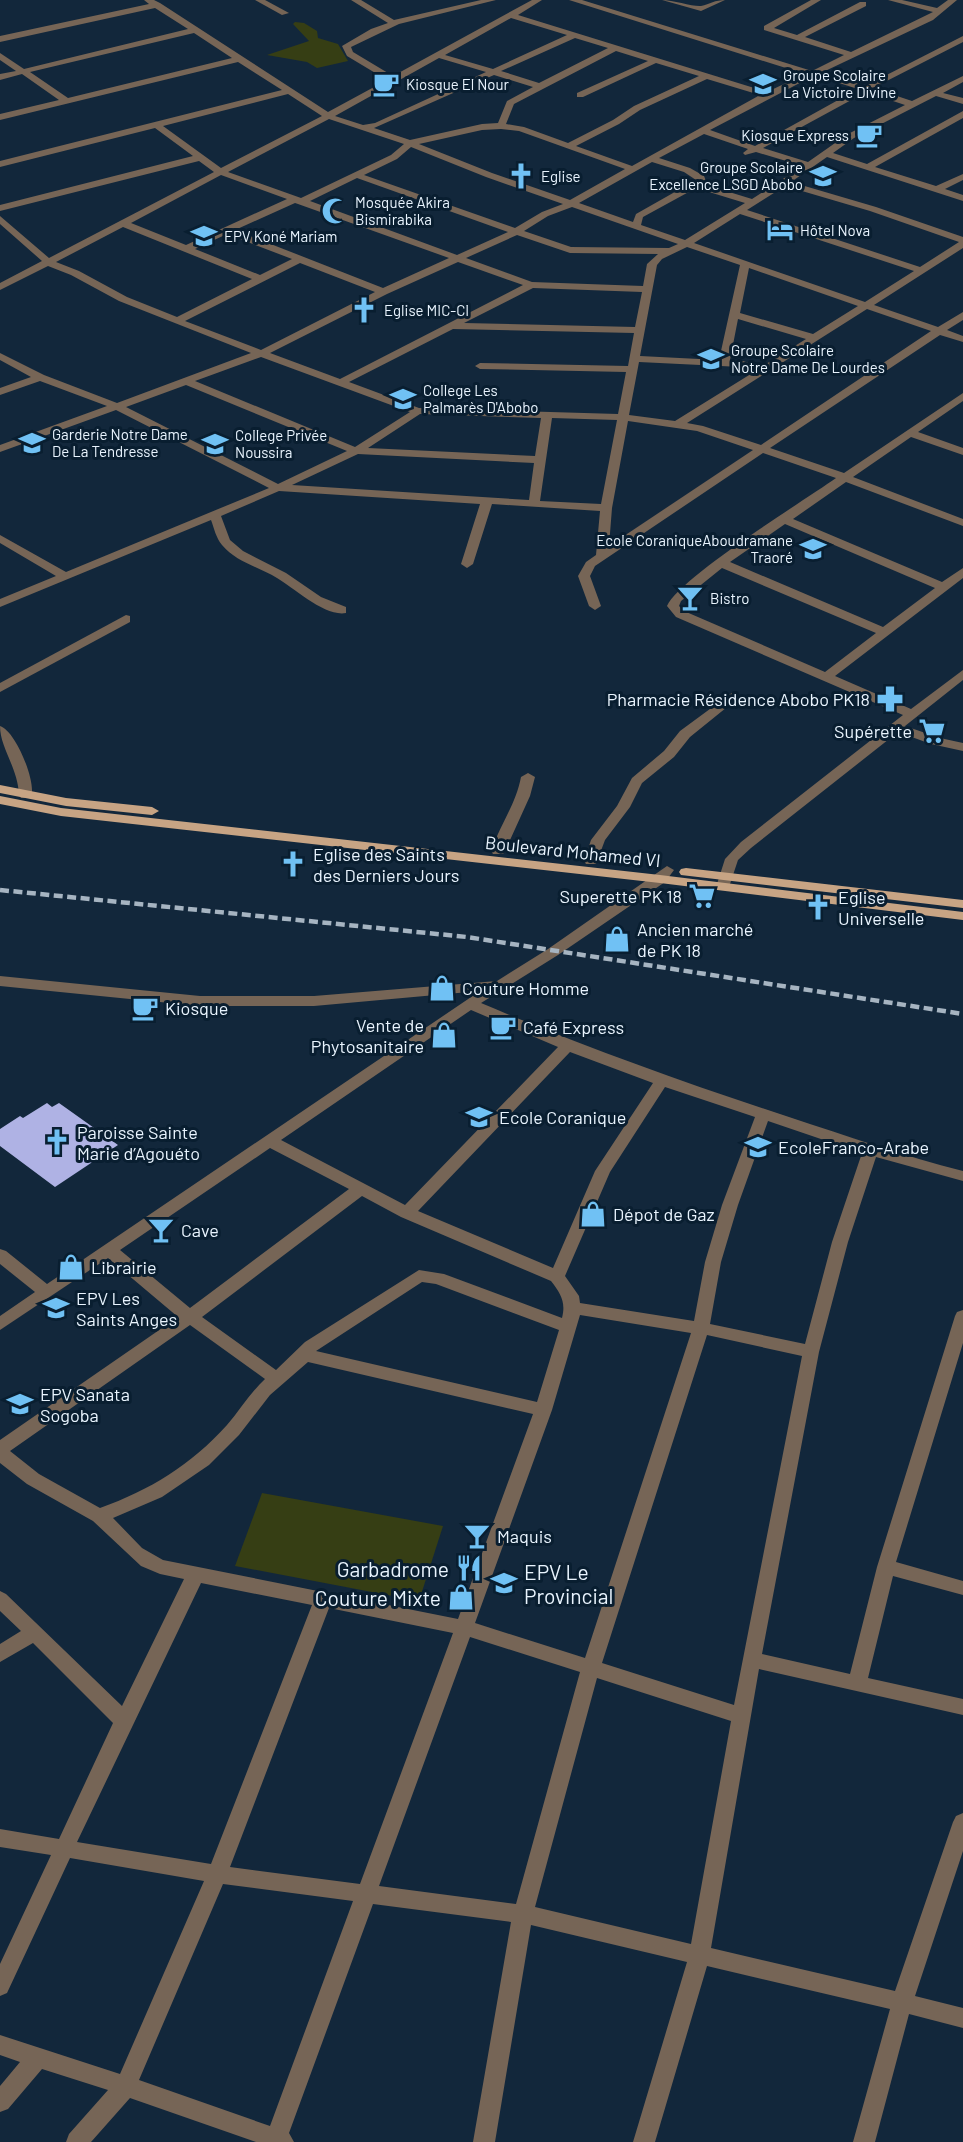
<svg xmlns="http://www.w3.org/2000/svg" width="963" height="2142" font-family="Barlow,sans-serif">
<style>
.green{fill:#363e14}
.building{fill:#afb2e4}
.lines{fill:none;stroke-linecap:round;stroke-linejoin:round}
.minor{fill:#766556;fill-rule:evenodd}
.major{fill:#c7a484;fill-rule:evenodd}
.rail{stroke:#a6b4c1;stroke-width:4.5;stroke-dasharray:9 4.5;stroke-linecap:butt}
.labels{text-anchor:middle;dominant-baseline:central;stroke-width:6;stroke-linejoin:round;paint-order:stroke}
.far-poi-label{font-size:15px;fill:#e9f4fe;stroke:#091e30;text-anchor:start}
.poi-label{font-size:18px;fill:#e9f4fe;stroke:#091e30;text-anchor:start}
.street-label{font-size:18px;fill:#e9f4fe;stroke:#091e30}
.near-poi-label{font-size:21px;fill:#e9f4fe;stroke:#091e30;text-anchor:end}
</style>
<rect width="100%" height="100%" fill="#12273b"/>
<g class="green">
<path d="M295,22L304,23L317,31L318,38L338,44L348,61L317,68L307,62L267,55L309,41L293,24Z"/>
<path d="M262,1493L443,1526L419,1601L235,1566Z"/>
</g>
<path class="building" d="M47,1103L52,1107L59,1103L118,1145L55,1187L0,1146V1129L20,1116L23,1118Z"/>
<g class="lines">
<g class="minor">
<path d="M144,0H154L160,3L328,112L387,80L347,56L342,46L371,29L388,23L351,0H361L394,20L481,0H496L399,24L351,47L353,52L393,76L532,0H542L518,15L767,92L805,74L569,0H582L812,71L844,55L764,30V26L811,0H821L774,28L797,35L860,2H866V6L805,37L851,52L933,12L888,0H902L937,8L948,0H957L933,20L823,72L865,86L963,36V42L873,88L912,101L963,76V82L943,93L963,98V104L936,96L854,138L833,153L867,164L963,111V118L875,167L936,186L963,174V180L945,189L963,195V201L827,157L791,182L876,207L963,237V248L874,305L938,327L963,312V320L947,330L963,336V342L940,335L770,448L844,473L963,393V401L918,432L963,448V455L911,437L853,477L963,519V526L846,482L793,519L942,582L963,568V578L835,676L911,709L963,670V680L905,726L940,738L963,743V751L931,744L898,732L751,848L738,860L728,890H718L716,887L725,859L741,842L903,715L676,617L667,606C679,578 805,500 836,478L763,453L595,566L590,576L601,606L595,610L589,606L578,576L586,562L596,555L600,511L492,504L473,564L467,568L461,564L480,504L279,491L221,516L230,540L243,551L286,573L321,597L346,607V613C325,617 294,588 277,578C259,567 236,562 222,545C216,538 214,528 211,520L0,607V599L56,576L0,543V535L66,572L269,488L116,410L0,452V445L107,406L40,381L0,395V388L31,377L0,360V353L44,375L117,403L251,353L119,301L71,275L48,266L0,290V283L42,261L0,224V216L49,258L214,172L199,161L0,211V205L193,156L155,128L0,167V161L282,90L238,62L0,120V114L59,100L22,74L0,80V74L16,71L0,60V53L24,69L188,29L155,8L0,42V36L149,4ZM511,18L567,35L493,69L445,55ZM194,33L232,58L68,98L30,72ZM575,38L608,48L539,83L501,71ZM616,51L648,61L577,93V97H583L656,63L699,76L634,106L613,120L568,143L524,127L506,124L514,104ZM439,58L486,72L375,123L363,125L335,116ZM494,75L533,87L507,101L498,123L482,124L410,140L374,128ZM813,76H817L858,89L755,146L710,130ZM707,79L760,95L632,166L576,146L619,124L640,110ZM866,92L905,105L848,134L808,162L763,148ZM288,94L322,116L221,168L163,126ZM329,119L404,144L391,155L301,198L228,172ZM501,129L519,131L625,169L570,200L492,173L419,144L482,130ZM704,134L748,149L743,153L745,155L756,152L803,166L752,199L703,184L706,181L704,176L690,168L659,158ZM411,147L486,177L563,204L542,212L515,228L364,175L397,159ZM652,162L684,172L696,180L636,214L633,222L579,203ZM221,175L287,199L186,245L131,223ZM357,178L508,232L457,255L310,201ZM785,186L870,211L959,242L920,267L747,210ZM696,188L745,203L685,240L641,225L643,217ZM295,203L298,204L449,258L383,288L235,230ZM572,207L678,244L669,248L571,247L524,231L548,216ZM740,214L914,271L865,302L694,243ZM123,227L252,279L177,317L127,297L79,271L56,262ZM227,234L292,259L260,275L195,249ZM517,235L570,253L658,254L647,264L643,286L532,282L466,258ZM687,247L740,265L719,360L640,356L657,265L662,259ZM458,262L523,285L340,379L270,353L387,294ZM300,263L375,292L261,350L185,321ZM749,268L858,306L813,334L740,313ZM533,288L642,292L635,327L464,323ZM867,309L931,331L761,445L703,426L687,423ZM738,319L806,339L761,367L743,361L730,360ZM453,329L634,333L628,366L480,363L475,366L480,369L626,372L618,414L419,408L349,382ZM261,357L410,412L355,447L195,381ZM639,362L741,367L754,372L675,421L629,415ZM186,385L347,451L278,484L126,407ZM420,414L541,418L535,456L368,448ZM552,418L617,420L601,504L540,501ZM628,421L697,431L753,450L609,546L612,508ZM358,454L534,463L529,500L292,485ZM785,524L935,588L883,627L730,562ZM722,568L876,633L825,672L684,611L679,606L681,601Z"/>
<path d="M255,0H265L289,13L282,15Z"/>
<path d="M662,0C673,0 694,7 701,6C710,4 715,0 725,0L701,11Z"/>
<path d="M126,615L130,616V622L0,692V683Z"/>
<path d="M733,692L739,696L737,699L690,737L674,757L642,783L630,807L605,840L596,864H586L584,861L591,840L617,806L632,778L664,751L680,731Z"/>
<path d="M0,726C16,731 37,783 31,798H21L19,795C18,768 0,748 0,726Z"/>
<path d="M528,773L535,777L530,796L505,851L503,854H493L491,851C500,825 516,804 521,777Z"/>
<path d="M667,866L674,870L665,882L558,955L481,1003C582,1046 685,1083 789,1117C847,1136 904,1156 963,1171V1181L876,1157L848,1242L819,1352L762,1654L850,1674L877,1567L955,1316L957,1312L963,1310V1343L896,1562L963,1581V1595L893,1576L868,1678L963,1699V1715L759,1669L711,1948L895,1991L953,1822L956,1816L963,1813V1851L915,1996L963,2008V2028L909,2014L875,2142H853L890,2009L707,1966L655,2142H633L687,1962L531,1925L495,2142H473L511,1922L373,1904L289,2133L294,2142H256L130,2098L91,2142H66L69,2134L108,2090L42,2069L8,2109L0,2112V2086L20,2062L0,2055V2035L120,2074L204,1881L70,1858L7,1993L0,1996V1964L51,1855L0,1847V1829L59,1839L113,1723L33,1643L0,1662V1644L21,1631L0,1611V1591L6,1594L122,1706L184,1579L160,1574L141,1566L93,1521L27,1484L0,1463V1440L178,1317L108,1258L0,1330V1316L35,1292L0,1264V1249L6,1251L47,1284L480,991L314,1006H200L0,986V976L200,996H314L497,981L548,949ZM471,1010L558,1047L405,1205L281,1140ZM570,1052L653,1083L595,1171L553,1268L418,1211ZM665,1087L755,1117L722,1205L705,1262L694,1321L580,1303L579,1296L565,1276L610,1172ZM768,1121L862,1153L832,1242L805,1344L710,1324L721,1262L738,1205ZM270,1148L349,1189L190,1308L120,1250ZM362,1196L401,1217L551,1281C561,1294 566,1302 562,1318L444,1274L419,1270L305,1342L276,1370L202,1317ZM422,1282L436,1284L559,1330L537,1402L316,1351ZM580,1315L691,1333L585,1658L475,1623L552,1410ZM190,1325L265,1379C250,1393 240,1410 227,1425C191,1465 150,1490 100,1508L39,1474L10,1451ZM707,1335L802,1356L734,1705L602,1663ZM308,1362L533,1414L458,1619L163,1560L142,1548L113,1518L162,1497L209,1465L239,1435L270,1395ZM201,1583L312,1605L211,1864L77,1842ZM329,1608L453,1633L360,1884L230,1867ZM470,1637L580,1672L516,1904L379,1886ZM597,1678L731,1721L691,1944L535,1907ZM223,1884L353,1901L270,2126L139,2080Z"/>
</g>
<g class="major">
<path d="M0,785L66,798L152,807L159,811L152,815L66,806L0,793Z"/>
<path d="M0,796L61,808L660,875L963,912V920L660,883L61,816L0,804Z"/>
<path d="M686,868L963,900V908L681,875L679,872L681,869Z"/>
</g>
<path class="rail" d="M0,890L467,937L963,1014"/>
</g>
<defs>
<g id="cafe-bare" transform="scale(2.07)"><path d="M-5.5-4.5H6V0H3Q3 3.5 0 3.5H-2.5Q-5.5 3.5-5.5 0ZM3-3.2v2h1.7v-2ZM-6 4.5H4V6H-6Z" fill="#70c1f4" stroke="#091e30" stroke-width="2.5" paint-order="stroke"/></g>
<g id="school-bare" transform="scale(2.07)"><path d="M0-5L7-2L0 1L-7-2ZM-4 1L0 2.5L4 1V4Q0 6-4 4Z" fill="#70c1f4" stroke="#091e30" stroke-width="2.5" paint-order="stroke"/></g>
<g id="church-bare" transform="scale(2.07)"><path d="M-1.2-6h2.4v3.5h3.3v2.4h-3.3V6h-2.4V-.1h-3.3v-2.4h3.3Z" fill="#70c1f4" stroke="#091e30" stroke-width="2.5" paint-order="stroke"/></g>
<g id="mosque-bare" transform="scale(2.07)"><path d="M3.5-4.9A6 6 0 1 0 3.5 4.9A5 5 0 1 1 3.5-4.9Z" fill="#70c1f4" stroke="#091e30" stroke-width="2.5" paint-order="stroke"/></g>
<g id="hotel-bare" transform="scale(2.07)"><path d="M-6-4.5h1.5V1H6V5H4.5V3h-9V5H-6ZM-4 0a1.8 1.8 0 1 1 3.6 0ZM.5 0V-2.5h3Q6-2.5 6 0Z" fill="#70c1f4" stroke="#091e30" stroke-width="2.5" paint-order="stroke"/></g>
<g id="bar-bare" transform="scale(2.07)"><path d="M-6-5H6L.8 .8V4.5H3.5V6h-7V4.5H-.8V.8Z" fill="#70c1f4" stroke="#091e30" stroke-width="2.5" paint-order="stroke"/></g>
<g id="pharmacy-bare" transform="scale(2.07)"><path d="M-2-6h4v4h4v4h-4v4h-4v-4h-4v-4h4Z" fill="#70c1f4" stroke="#091e30" stroke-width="2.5" paint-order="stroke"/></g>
<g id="supermarket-bare" transform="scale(2.07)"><path d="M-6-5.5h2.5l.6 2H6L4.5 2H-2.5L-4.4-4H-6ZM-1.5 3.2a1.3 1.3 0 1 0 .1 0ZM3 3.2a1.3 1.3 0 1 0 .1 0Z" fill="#70c1f4" stroke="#091e30" stroke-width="2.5" paint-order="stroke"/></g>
<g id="shop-bare" transform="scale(2.07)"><path d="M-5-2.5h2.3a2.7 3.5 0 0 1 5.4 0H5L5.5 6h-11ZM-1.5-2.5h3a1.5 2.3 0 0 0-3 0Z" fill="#70c1f4" stroke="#091e30" stroke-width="2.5" paint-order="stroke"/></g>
<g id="restaurant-bare" transform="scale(2.07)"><path d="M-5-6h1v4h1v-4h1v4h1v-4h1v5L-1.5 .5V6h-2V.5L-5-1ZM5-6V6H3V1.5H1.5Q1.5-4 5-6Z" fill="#70c1f4" stroke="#091e30" stroke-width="2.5" paint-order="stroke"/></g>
</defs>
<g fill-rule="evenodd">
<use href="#cafe-bare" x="386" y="84"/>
<use href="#school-bare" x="763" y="84"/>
<use href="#cafe-bare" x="869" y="135"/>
<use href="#church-bare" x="521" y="176"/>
<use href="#school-bare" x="823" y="176"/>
<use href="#mosque-bare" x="335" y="211"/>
<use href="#hotel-bare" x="780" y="230"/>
<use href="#school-bare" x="204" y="236"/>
<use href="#church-bare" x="364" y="310"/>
<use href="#school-bare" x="711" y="359"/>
<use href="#school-bare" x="403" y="399"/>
<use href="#school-bare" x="32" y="443"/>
<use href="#school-bare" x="215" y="444"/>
<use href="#school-bare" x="813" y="549"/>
<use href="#bar-bare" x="690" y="598"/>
<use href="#pharmacy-bare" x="890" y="699"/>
<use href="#supermarket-bare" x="932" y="731"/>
<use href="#church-bare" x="293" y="864"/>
<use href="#supermarket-bare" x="702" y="896"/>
<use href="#church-bare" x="818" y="907"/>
<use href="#shop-bare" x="617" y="939"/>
<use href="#shop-bare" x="442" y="988"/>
<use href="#cafe-bare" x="145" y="1008"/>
<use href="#cafe-bare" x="503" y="1027"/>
<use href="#shop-bare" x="444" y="1035"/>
<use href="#school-bare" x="479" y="1117"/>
<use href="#church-bare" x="57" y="1142"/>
<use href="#school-bare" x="758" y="1147"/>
<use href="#shop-bare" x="593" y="1214"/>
<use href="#bar-bare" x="161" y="1230"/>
<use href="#shop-bare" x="71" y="1267"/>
<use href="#school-bare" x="56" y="1308"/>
<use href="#school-bare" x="20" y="1404"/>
<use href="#bar-bare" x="477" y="1536"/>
<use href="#restaurant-bare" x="469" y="1568"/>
<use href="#school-bare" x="504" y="1583"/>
<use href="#shop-bare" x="461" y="1597"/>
</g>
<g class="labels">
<g class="far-poi-label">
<text x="783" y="75">Groupe Scolaire<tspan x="783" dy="17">La Victoire Divine</tspan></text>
<text x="406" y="84">Kiosque El Nour</text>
<text x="849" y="135" text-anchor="end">Kiosque Express</text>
<text x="803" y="167" text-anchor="end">Groupe Scolaire<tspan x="803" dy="17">Excellence LSGD Abobo</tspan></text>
<text x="541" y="176">Eglise</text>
<text x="355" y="202">Mosquée Akira<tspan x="355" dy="17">Bismirabika</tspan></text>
<text x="800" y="230">Hôtel Nova</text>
<text x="224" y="236">EPV Koné Mariam</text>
<text x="384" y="310">Eglise MIC-CI</text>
<text x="731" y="350">Groupe Scolaire<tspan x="731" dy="17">Notre Dame De Lourdes</tspan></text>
<text x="423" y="390">College Les<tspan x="423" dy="17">Palmarès D'Abobo</tspan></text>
<text x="52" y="434">Garderie Notre Dame<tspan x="52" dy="17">De La Tendresse</tspan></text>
<text x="235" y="435">College Privée<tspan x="235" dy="17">Noussira</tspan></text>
<text x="793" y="540" text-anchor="end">Ecole CoraniqueAboudramane<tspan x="793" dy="17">Traoré</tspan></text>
<text x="710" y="598">Bistro</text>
</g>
<g class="poi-label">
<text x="870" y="699" text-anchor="end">Pharmacie Résidence Abobo PK18</text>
<text x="912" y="731" text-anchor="end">Supérette</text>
<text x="313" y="854">Eglise des Saints<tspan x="313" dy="21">des Derniers Jours</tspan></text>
<text x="682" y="896" text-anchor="end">Superette PK 18</text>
<text x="838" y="897">Eglise<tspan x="838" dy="21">Universelle</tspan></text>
<text x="637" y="929">Ancien marché<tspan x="637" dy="21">de PK 18</tspan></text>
<text x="462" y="988">Couture Homme</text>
<text x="165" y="1008">Kiosque</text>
<text x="424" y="1025" text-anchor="end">Vente de<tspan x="424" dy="21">Phytosanitaire</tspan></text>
<text x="523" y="1027">Café Express</text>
<text x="499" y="1117">Ecole Coranique</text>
<text x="77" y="1132">Paroisse Sainte<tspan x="77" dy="21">Marie d’Agouéto</tspan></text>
<text x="778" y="1147">EcoleFranco-Arabe</text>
<text x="613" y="1214">Dépot de Gaz</text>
<text x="181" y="1230">Cave</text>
<text x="91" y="1267">Librairie</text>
<text x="76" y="1298">EPV Les<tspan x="76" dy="21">Saints Anges</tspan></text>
<text x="40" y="1394">EPV Sanata<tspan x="40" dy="21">Sogoba</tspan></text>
<text x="497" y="1536">Maquis</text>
</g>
<g class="street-label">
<text transform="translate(573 851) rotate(6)">Boulevard Mohamed VI</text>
</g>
<g class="near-poi-label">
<text x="449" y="1568">Garbadrome</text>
<text x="524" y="1571" text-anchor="start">EPV Le<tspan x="524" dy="24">Provincial</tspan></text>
<text x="441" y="1597">Couture Mixte</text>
</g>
</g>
</svg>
